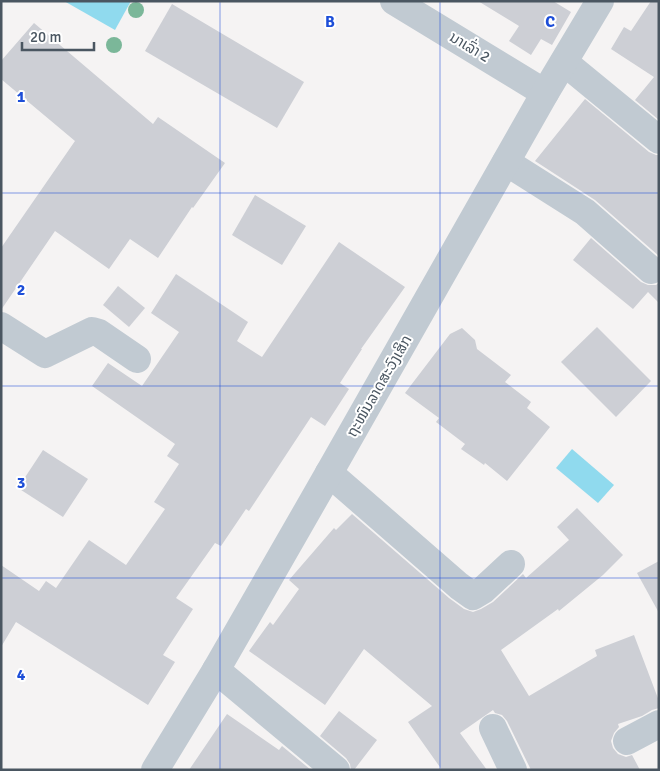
<svg xmlns="http://www.w3.org/2000/svg" width="660" height="771" font-family="Signika,'Noto Sans Lao',sans-serif">
<style>
.water{fill:#90daee}
.building{fill:#cdcfd5}
.lines{fill:none;stroke-linecap:round;stroke-linejoin:round}
.minor{stroke:#c1cad2;stroke-width:28}
.tree{fill:#7bb799}
.grid{fill:none;stroke:#1d4ed8;stroke-width:1;stroke-opacity:0.55}
.labels{text-anchor:middle;dominant-baseline:central;stroke-width:4;stroke-linejoin:round;paint-order:stroke}
.street-label{font-size:15px;fill:#4a5661;stroke:#fff}
.grid-label{font-size:16px;text-anchor:middle;font-weight:bold;fill:#1d4ed8;stroke:#fff;stroke-width:4;stroke-linejoin:round;paint-order:stroke}
</style>
<rect width="100%" height="100%" fill="#f5f3f3"/>
<g class="water">
<path d="M64,1H131L115,30Z"/>
<path d="M572,449L614,485L598,503L556,468Z"/>
</g>
<g class="building">
<path d="M478,1H553L571,12L552,45L541,39L531,55L509,41L519,26Z"/>
<path d="M651,1H659V120L635,100L654,77L611,49L624,27L631,31Z"/>
<path d="M172,4L304,82L277,128L145,51Z"/>
<path d="M34,23L153,124L158,117L225,163L193,208L192,207L158,258L130,239L109,269L55,231L1,310V248L75,141L1,79V61Z"/>
<path d="M585,99L649,152L656,155H659V256L595,200L535,161Z"/>
<path d="M255,195L306,226L282,265L232,235Z"/>
<path d="M591,238L641,282L648,285H656L659,283V303L648,292L633,309L573,260Z"/>
<path d="M339,242L405,287L361,349H362L340,383L349,389L325,426L311,417L249,511L246,509L221,546L215,543L176,598L193,609L163,655L175,662L148,705L16,622L1,647V565L39,591L46,581L56,588L89,540L126,565L165,509L154,502L179,464L167,456L175,444L92,386L108,363L142,386L179,332L151,313L176,274L248,322L237,341L262,357Z"/>
<path d="M118,286L145,308L129,327L103,305Z"/>
<path d="M597,327L651,381L616,417L561,362Z"/>
<path d="M462,328L475,340L477,349L511,375L505,382L531,402L527,408L550,427L507,481L485,463L484,465L461,449L465,444L436,422L439,418L405,393L450,334Z"/>
<path d="M43,450L88,479L63,517L18,488Z"/>
<path d="M577,508L623,555L603,575L559,611L558,609L501,650L529,696L597,656L595,650L634,635L659,701V708L652,710L642,716L618,724L619,727L614,733L611,741L613,748L618,754L626,757L632,755L640,770H531L507,721L502,715L495,713L493,710L460,733L487,770H442L408,722L432,706L364,649L325,705L249,651L270,622L273,625L299,589L289,580L334,528L336,530L352,514L449,598L464,609L473,612L481,609L493,602L523,574L526,578L569,540L557,527Z"/>
<path d="M659,561V613L637,573Z"/>
<path d="M339,711L377,740L354,770H351L350,764L346,758L320,736Z"/>
<path d="M227,714L279,750L282,746L311,770H189Z"/>
</g>
<g class="lines">
<g class="minor">
<path d="M394,1L545,93"/>
<path d="M564,62L659,140"/>
<path d="M506,162L585,212L651,270"/>
<path d="M1,326L45,354L92,331L99,333L137,359"/>
<path d="M329,473L459,586L473,596L483,590L511,564"/>
<path d="M216,670L336,770"/>
<path d="M493,728L513,770"/>
<path d="M627,741L659,724"/>
<path d="M155,770L216,670L329,473L545,93L600,1"/>
</g>
</g>
<g class="tree">
<circle cx="136" cy="10" r="8"/>
<circle cx="114" cy="45" r="8"/>
</g>
<path class="grid" d="M220,1V770M440,1V770M1,193H659M1,386H659M1,578H659"/>
<g class="labels">
<g class="street-label">
<text transform="translate(470 47) rotate(31)">ນາເລົ່າ 2</text>
<text transform="translate(379 386) rotate(-60)">ຖະໜົນລາດສະວົງເສິກ</text>
</g>
</g>
<g class="grid-label">
<text x="330" y="27">B</text>
<text x="550" y="27">C</text>
<text x="21" y="102">1</text>
<text x="21" y="295">2</text>
<text x="21" y="488">3</text>
<text x="21" y="680">4</text>
</g>
<rect width="660" height="771" fill="none" stroke="#4a5661" stroke-width="5"/>
<path d="M22 42v8h72v-8" fill="none" stroke="#4a5661" stroke-width="2.5"/>
<text x="30" y="42" font-size="15" fill="#4a5661" stroke="#ffffff" stroke-width="4" paint-order="stroke">20 m</text>
</svg>
